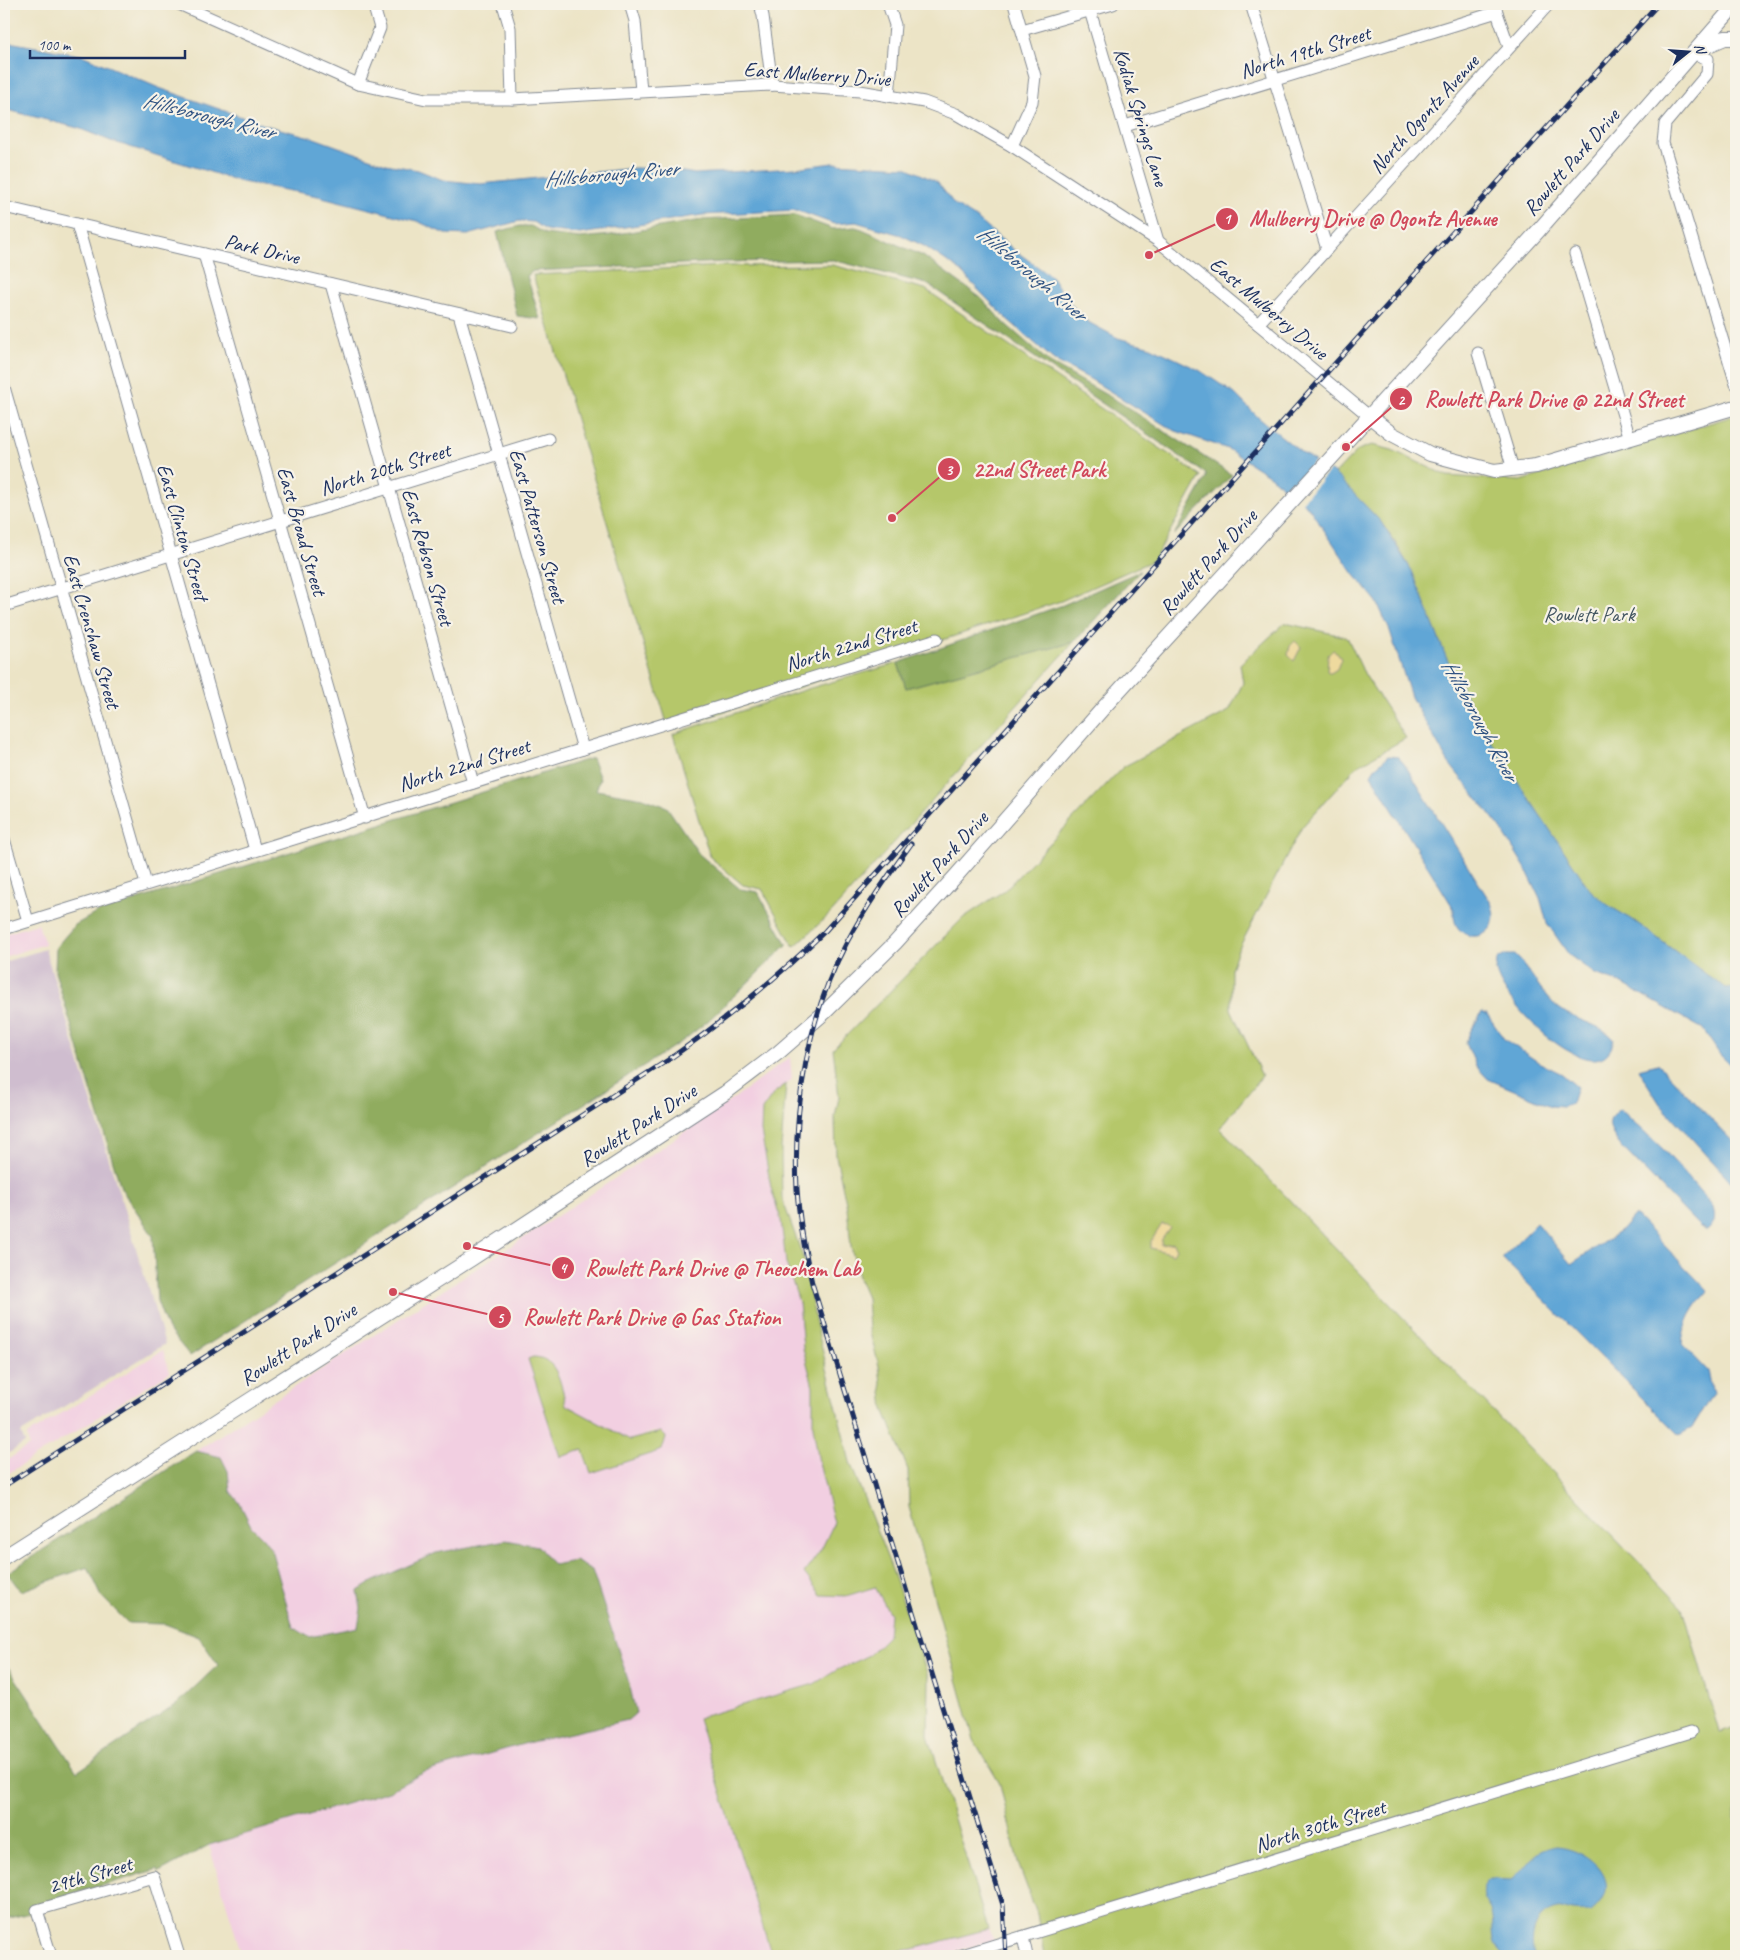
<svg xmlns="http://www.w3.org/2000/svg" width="1740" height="1960" font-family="Caveat,sans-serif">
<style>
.built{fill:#f2cfe1;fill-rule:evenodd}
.industrial{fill:#cfbdcf}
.green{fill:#b5c76a;stroke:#687b64}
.forest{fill:#90ac5e;stroke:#566e5e}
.sand{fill:#eeda9e;stroke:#84847e}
.water{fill:#60a6d6;stroke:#3e6a9a}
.pier{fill:#ece4c6}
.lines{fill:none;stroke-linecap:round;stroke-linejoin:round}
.minor-casing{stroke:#848a92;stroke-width:13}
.tertiary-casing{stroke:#848a92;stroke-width:16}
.minor{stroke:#fff;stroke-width:11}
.tertiary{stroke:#fff;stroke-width:14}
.rail-casing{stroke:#1b2f5e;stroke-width:5}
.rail{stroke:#f7f3e8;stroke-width:3;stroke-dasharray:9;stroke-linecap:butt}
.labels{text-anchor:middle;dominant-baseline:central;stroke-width:4.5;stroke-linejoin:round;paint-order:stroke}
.street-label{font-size:21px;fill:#1b2f5e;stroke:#f7f3e8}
.park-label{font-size:21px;fill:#425561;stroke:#f7f3e8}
.water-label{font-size:22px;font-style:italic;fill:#305382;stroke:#f7f3e8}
.leader{fill:none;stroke:#d1495b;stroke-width:2}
.callout-dot{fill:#d1495b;stroke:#f7f3e8;stroke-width:2}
.mark-label{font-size:15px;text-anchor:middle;font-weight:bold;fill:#fff}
.callout-label{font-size:22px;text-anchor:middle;font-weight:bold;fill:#d1495b;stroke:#f7f3e8;stroke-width:4.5;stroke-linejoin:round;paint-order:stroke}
</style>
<rect width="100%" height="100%" fill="#f7f3e8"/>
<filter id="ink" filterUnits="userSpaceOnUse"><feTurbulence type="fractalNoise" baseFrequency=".02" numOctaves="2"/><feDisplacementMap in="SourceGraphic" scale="10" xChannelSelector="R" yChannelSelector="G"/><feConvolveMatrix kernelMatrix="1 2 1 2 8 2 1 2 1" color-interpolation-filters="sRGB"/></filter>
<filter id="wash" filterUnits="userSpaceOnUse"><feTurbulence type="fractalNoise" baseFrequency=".0096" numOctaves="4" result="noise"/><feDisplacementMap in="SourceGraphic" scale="20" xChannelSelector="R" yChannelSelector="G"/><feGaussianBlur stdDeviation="1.12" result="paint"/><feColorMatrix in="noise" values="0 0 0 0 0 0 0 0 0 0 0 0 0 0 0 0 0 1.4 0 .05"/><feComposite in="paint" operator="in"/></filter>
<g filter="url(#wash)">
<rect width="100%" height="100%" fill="#ece4c6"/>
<g class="built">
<path d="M38,924L45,944L4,957V934Z"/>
<path d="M790,1057L792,1079L774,1093L761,1131L771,1188L781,1220L786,1263L799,1302L803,1348L813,1386V1426L819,1463L834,1523L821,1550L804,1573L846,1596L875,1587L890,1614L888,1636L869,1655L837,1670L814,1684L698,1719L772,1956H242L209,1845L389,1791L425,1772L527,1743L628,1720L629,1683L602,1605L575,1561L358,1591L361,1608L359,1627L309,1637L293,1627L263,1538L251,1526L239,1502L230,1491L228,1471L221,1457L196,1451L631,1168L736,1097ZM542,1357L561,1383L566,1405L630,1440L656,1431L624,1462L591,1473Z"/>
<path d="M163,1350L170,1372L4,1476V1462L29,1446L27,1435Z"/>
<path d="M988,1929L994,1940L940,1956H855L913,1949Z"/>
</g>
<path class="industrial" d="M45,949L165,1344L21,1433L25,1443L4,1456V962Z"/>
<g class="green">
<path d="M832,265L925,289L1201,476L1154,560L1061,601L669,730L533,275L724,266Z"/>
<path d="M1736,415V988L1726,989L1633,920L1609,906L1590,890L1486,734L1446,657L1412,571L1395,542L1381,522L1335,474L1358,450L1372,445L1392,450L1447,476L1521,481Z"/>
<path d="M1285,623L1347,637L1365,675L1406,738L1357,766L1302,827L1237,952L1231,969V1009L1262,1076L1220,1128L1683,1608L1719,1732L1736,1727V1956H1044L1037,1914L1018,1863L1000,1784L974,1740L909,1507L908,1470L884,1409L879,1366L869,1329L867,1298L858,1277L851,1246L847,1208L836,1156L835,1117L839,1097L833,1049L963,918L1005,890L1123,767L1229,711L1243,683L1240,664Z"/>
<path d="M1074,642L831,913L794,947L762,889L743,885L710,857L673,734L807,689L898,663L906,688Z"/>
<path d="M786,1084L781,1149L782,1198L804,1260L816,1324L850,1462L894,1575L929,1679L928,1735L988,1929L913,1949L855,1956H772L698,1718L814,1684L837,1670L869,1655L888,1636L890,1614L875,1587L846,1596L821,1595L804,1573L821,1550L834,1523L819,1463L813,1426V1386L803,1348L799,1302L786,1263L781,1220L771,1188L761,1131L762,1110L774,1093Z"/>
<path d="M533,1357C558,1357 561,1385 566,1405L630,1440L661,1432L666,1437L662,1450L591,1473L583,1450L560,1457L528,1359Z"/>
</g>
<g class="forest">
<path d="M795,215L833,229L855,227L862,229L923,256L981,298L1002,321L1050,363L1119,402L1232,475L1174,535L1206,478V474L927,284L833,260L724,262L533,271L527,276L540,319L517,316L497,232L520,226H531L545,234L580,238L611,235L702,220Z"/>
<path d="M1140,571L1074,642L906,688L898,663L1063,605Z"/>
<path d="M592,758L600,779L596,790L643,798L667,807L699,854L740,889L758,892L787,945L709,1020L684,1040L190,1356L167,1328L157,1301L153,1236L121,1188L55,972L56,947L75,925L98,912Z"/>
<path d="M196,1451L221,1457L228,1471L230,1491L239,1502L251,1526L263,1538L271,1549L293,1627L309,1637L358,1627L361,1608L358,1591L372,1582L436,1553L506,1540L538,1546L553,1565L575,1561L592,1570L629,1683L636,1713L628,1720L527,1743L425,1772L389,1791L209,1845L159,1872L158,1869L30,1907L31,1913L4,1919V1661L77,1772L177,1704L218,1665L199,1637L165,1624L128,1623L102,1597L88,1567L21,1591L7,1573Z"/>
</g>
<g class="sand">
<path d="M1295,641L1301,647L1294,661L1288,655L1290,646Z"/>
<path d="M1333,650L1338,653L1341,659L1337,669L1331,673L1327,671L1328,655Z"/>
<path d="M1162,1224L1167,1225L1170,1228L1162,1239L1161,1245L1173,1243L1176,1249L1173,1254L1151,1248V1241Z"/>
</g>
<g class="water">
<path d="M4,41L84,56L159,88L265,125L314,138L386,164L418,170L443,180L481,184L635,168L666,169L695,174L795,168L833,163L906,167L937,182L955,205L976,218L1014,250L1052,277L1066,299L1088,322L1118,338L1151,347L1199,370L1235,394L1260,419L1302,453L1335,474L1381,522L1412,571L1446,657L1486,734L1590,890L1609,906L1633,920L1726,989L1736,988V1070L1720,1055L1703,1029L1621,983L1595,974L1569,955L1547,923L1540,898L1526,869L1500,827L1448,762L1411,697L1390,631L1377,602L1354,574L1309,508L1270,476L1228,449L1173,430L1090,379L1054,360L1006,318L957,268L924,246L901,235L856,222L834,224L796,210L702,215L580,234L546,230L533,222L519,221L468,235L445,234L417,221L318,196L242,182L111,141L78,128L4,109Z"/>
<path d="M1388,756L1398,757L1405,765L1491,903C1507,943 1450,949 1454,909L1371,775L1376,767Z"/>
<path d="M1505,955H1515C1532,971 1541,995 1560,1009C1577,1022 1600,1023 1614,1039C1602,1100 1503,1006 1496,971C1496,968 1497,963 1497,960Z"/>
<path d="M1482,1012L1487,1014L1504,1039L1538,1062L1562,1074L1577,1087L1572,1103L1563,1107L1551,1106L1488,1079L1476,1066L1466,1043L1470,1032Z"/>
<path d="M1658,1064L1736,1145V1187L1660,1104L1638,1069Z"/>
<path d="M1620,1109L1664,1150L1712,1205C1716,1216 1716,1223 1707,1231L1699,1226L1619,1144C1609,1130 1604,1120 1620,1109Z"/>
<path d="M1635,1215L1708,1291C1694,1306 1684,1323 1682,1344L1708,1371L1713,1393L1692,1428L1679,1435L1502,1258L1537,1223L1571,1264L1622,1230Z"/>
<path d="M1557,1846C1591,1849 1628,1883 1591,1912C1585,1912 1578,1913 1572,1912C1566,1911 1563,1908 1557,1909C1535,1913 1529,1938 1534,1956H1505C1488,1941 1496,1932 1491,1913C1488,1901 1474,1893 1490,1879L1512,1880C1531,1864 1529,1852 1557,1846Z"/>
</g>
<path class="pier" d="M1317,459L1332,468L1300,504L1286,493Z"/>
</g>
<g filter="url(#ink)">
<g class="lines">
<g class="minor-casing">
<g id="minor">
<path d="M179,4L358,84L426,99H512L772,85L860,91L924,102L956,114L1012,146L1158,241L1369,416"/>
<path d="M503,4L510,28L512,99"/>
<path d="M630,4L635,21L641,91"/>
<path d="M760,4L763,16L772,85"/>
<path d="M888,4L895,25L889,96"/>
<path d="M1088,4L1158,241"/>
<path d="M1251,4L1327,249L1258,324"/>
<path d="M1494,4L1509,47"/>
<path d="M1022,30L1113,4"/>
<path d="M1692,53L1708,59L1707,74L1665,124L1663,143L1736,384"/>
<path d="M358,84L380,28L373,4"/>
<path d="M1125,126L1497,12"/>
<path d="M1012,146L1032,102L1035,76L1014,4"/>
<path d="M4,207L512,326"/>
<path d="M77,224L255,850"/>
<path d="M1327,249L1549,4"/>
<path d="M204,254L365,818"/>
<path d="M1575,254L1630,439"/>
<path d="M331,284L473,783"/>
<path d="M459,314L583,749"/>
<path d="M1478,353L1513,469"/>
<path d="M4,387L146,884"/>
<path d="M4,606L548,439"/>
<path d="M4,839L28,921"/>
<path d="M4,929L937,639"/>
<path d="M1023,1937L1027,1956"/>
<path d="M51,1956L37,1910L154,1876L179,1956"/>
<path d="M959,1956L1691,1732"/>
</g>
</g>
<g class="tertiary-casing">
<g id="tertiary">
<path d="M1699,49L1725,38H1736"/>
<path d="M1369,416L1392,434L1430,454L1494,471L1536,466L1736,407"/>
<path d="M4,1557L471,1259L725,1093L779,1052L825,1012L895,943L955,877L1105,706L1539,230L1736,4"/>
</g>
</g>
<use href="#minor" class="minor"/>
<use href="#tertiary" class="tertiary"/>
<g class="rail-casing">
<g id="rail">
<path d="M911,844C888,876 865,908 847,942C808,1015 793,1107 797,1189C799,1221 805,1252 812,1283L1003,1905L1006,1956"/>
<path d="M4,1486L668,1060C724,1021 776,979 825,931L1658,4"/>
</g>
</g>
<use href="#rail" class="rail"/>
</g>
</g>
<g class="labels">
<g class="street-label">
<text transform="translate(1305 52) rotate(-17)">North 19th Street</text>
<text transform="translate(817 74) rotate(4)">East Mulberry Drive</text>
<text transform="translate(1424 114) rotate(-48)">North Ogontz Avenue</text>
<text transform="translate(1141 117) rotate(73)">Kodiak Springs Lane</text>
<text transform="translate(1571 162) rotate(-49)">Rowlett Park Drive</text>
<text transform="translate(262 249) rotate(13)">Park Drive</text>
<text transform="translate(1269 308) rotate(40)">East Mulberry Drive</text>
<text transform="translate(385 469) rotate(-17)">North 20th Street</text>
<text transform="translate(538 526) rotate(74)">East Patterson Street</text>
<text transform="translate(302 531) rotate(74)">East Broad Street</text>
<text transform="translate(183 532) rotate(74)">East Clinton Street</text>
<text transform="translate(428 557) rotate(74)">East Robson Street</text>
<text transform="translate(1208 562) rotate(-48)">Rowlett Park Drive</text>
<text transform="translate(92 631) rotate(74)">East Crenshaw Street</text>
<text transform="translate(851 645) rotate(-17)">North 22nd Street</text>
<text transform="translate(464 765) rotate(-17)">North 22nd Street</text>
<text transform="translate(939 864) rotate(-48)">Rowlett Park Drive</text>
<text transform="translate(638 1125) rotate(-33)">Rowlett Park Drive</text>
<text transform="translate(298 1344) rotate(-33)">Rowlett Park Drive</text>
<text transform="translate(1320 1826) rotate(-17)">North 30th Street</text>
<text transform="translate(90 1875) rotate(-16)">29th Street</text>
</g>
<g class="park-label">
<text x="1589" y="614">Rowlett Park</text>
</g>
<g class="water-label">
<text transform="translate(209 116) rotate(14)">Hillsborough River</text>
<text transform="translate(611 174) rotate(-5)">Hillsborough River</text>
<text transform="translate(1032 273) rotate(40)">Hillsborough River</text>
<text transform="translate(1480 720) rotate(61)">Hillsborough River</text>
</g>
</g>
<path class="leader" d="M1149 255L1227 219M1346 447L1401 399M892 518L949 469M467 1246L563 1268M393 1292L500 1317"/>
<g class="callout-dot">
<circle cx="1149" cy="255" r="5"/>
<circle cx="1346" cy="447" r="5"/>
<circle cx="892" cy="518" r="5"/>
<circle cx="467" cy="1246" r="5"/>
<circle cx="393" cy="1292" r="5"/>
<circle cx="1227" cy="219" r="12"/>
<circle cx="1401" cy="399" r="12"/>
<circle cx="949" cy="469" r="12"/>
<circle cx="563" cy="1268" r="12"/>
<circle cx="500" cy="1317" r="12"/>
</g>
<g class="mark-label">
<text x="1227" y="224">1</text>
<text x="1401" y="405">2</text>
<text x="949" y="475">3</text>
<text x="563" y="1273">4</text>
<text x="500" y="1323">5</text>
</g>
<g class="callout-label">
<text x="1373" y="226">Mulberry Drive @ Ogontz Avenue</text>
<text x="1554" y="407">Rowlett Park Drive @ 22nd Street</text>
<text x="1039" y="477">22nd Street Park</text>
<text x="723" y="1276">Rowlett Park Drive @ Theochem Lab</text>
<text x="652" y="1325">Rowlett Park Drive @ Gas Station</text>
</g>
<rect width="1740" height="1960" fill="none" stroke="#f7f3e8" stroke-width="20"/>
<g transform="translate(1688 52) rotate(73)" stroke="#f7f3e8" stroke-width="4" paint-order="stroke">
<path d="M0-4L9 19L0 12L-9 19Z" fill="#1b2f5e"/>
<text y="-8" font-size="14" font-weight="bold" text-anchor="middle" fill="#1b2f5e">N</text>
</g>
<path d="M30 50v8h155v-8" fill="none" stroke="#1b2f5e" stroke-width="2.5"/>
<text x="38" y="50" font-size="15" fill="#1b2f5e" stroke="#f7f3e8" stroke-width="4" paint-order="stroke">100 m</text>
</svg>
